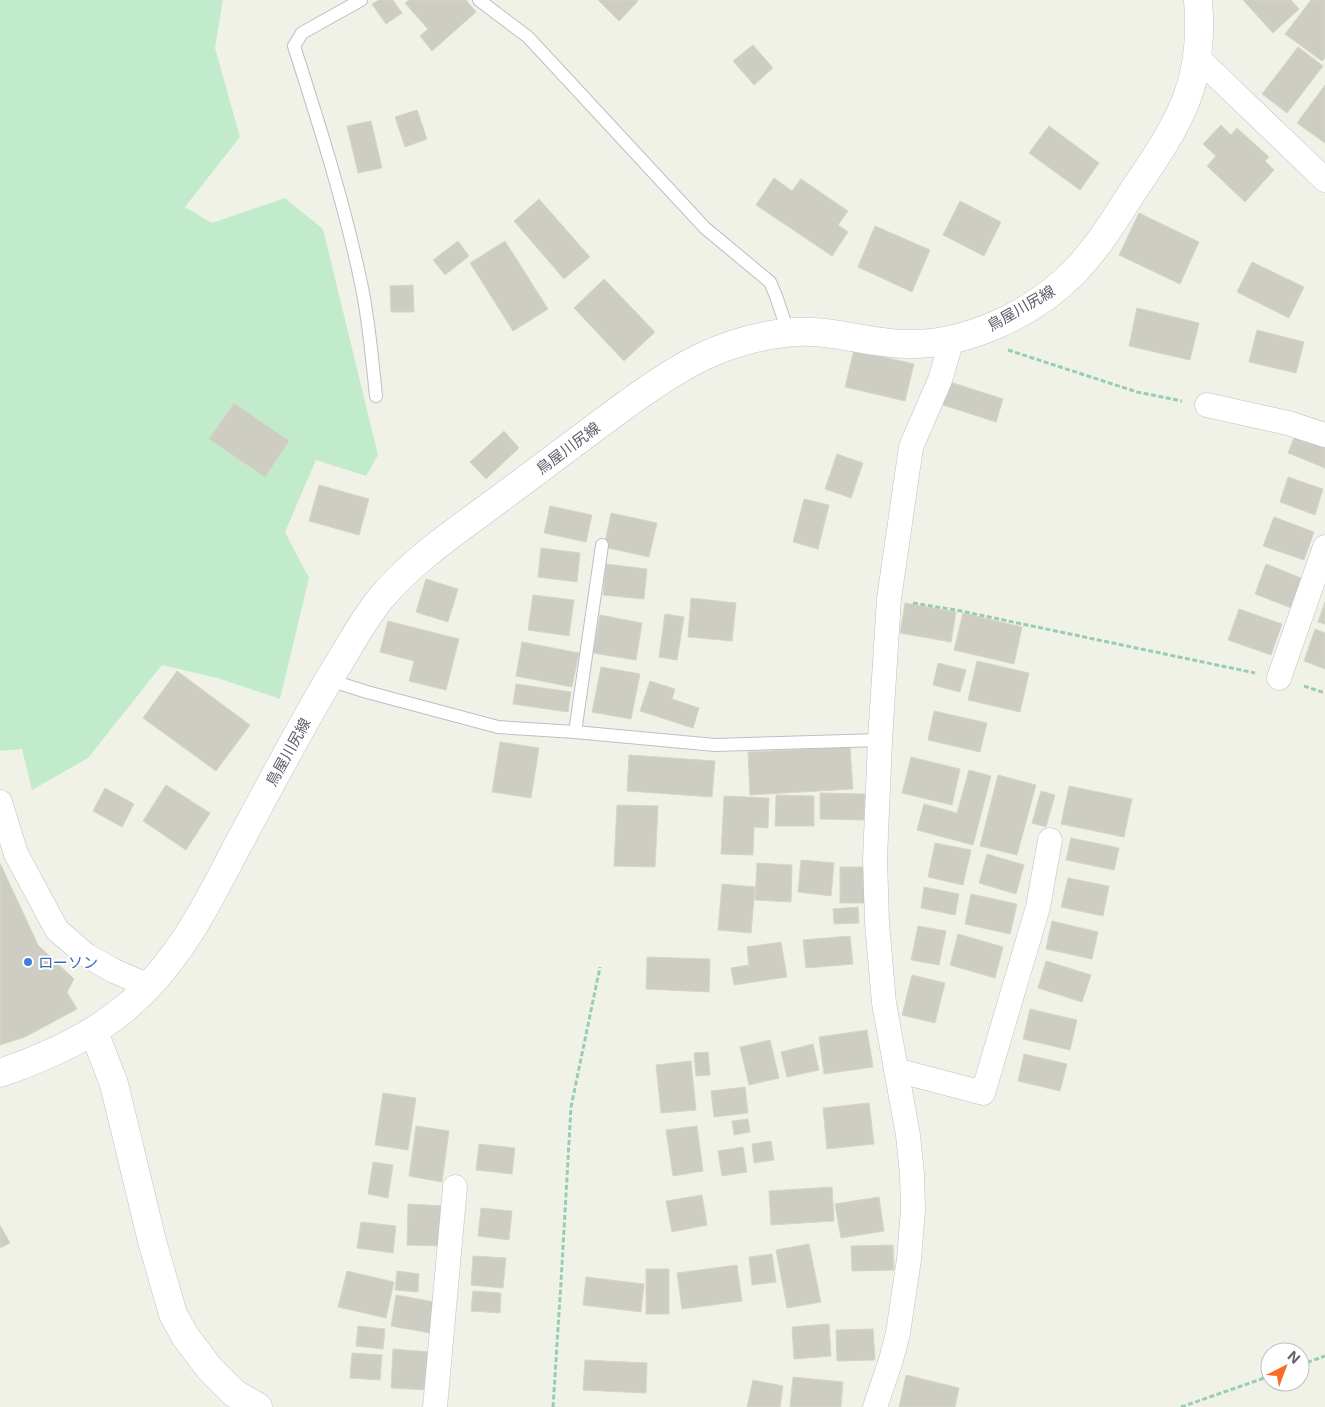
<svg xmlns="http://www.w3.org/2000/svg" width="1325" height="1407" font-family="Inter,'Noto Sans JP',sans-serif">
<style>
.green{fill:#c2ebcc}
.building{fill:#cdcdc4;stroke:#d7d6c4}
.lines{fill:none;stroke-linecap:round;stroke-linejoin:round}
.lane-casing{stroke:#bebfc6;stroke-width:14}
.street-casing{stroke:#bebfc6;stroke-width:25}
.secondary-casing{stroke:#c1c2cb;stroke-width:29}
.path{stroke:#99ccb6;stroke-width:3;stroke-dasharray:5 2.5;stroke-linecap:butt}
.lane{stroke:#fff;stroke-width:12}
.street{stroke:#fff;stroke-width:24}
.secondary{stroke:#fff;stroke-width:28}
.shop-dot{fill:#3f7fe0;stroke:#fff;stroke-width:2}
.labels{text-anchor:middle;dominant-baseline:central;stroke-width:4;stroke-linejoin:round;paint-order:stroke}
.street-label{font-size:15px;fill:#5e6069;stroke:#fff}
.shop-label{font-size:15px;fill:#366cbe;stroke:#fff;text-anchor:start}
</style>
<rect width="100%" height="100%" fill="#f1f2e7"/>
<path class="green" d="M0,0H223L215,48L240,137L185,207L212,223L285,198L323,229L378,455L366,476L316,460L285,532L309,578L280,699L217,678L162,665L88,758L32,790L22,749L0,751Z"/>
<g class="building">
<path d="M379,0H393L402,13L386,24L372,4Z"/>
<path d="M409,0H466L476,12L432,51L420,36L428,29L405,3Z"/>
<path d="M598,0H637L638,1L619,21Z"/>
<path d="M1243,0H1291L1299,9L1273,33Z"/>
<path d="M1311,0H1325V58L1322,61L1285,34Z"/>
<path d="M753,45L773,68L754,85L733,61Z"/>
<path d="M1298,47L1323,66L1287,113L1262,94Z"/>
<path d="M1325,85V143L1297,123Z"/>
<path d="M417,110L427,139L405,147L395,117Z"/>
<path d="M371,121L382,168L358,173L347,126Z"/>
<path d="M1221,125L1231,135L1237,128L1269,157L1265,161L1274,170L1245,202L1207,166L1216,156L1203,144Z"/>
<path d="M1049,126L1099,163L1080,190L1029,153Z"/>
<path d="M774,178L792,191L801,179L848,211L838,225L848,232L832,256L756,205Z"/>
<path d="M539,199L590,257L564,279L514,221Z"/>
<path d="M960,201L1001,222L984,256L943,235Z"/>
<path d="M1139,213L1199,242L1180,284L1119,255Z"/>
<path d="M875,226L930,250L912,292L858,267Z"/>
<path d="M458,241L469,256L445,275L433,260Z"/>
<path d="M505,241L548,309L513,331L470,263Z"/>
<path d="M1252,262L1304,287L1289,318L1237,292Z"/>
<path d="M604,279L655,332L624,361L574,308Z"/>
<path d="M413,285L414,312H391L390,286Z"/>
<path d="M1137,308L1199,323L1190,360L1129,346Z"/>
<path d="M1257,330L1304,342L1296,373L1249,362Z"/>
<path d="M854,350L914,364L905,401L845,387Z"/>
<path d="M947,381L1003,399L996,422L940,404Z"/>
<path d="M234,403L289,441L265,477L209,439Z"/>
<path d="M1297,430L1325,441V468L1288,453Z"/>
<path d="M504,431L519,448L486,479L470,462Z"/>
<path d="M837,454L863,463L851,498L825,489Z"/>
<path d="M1288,477L1323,489L1315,515L1280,502Z"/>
<path d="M319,485L369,499L359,535L309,521Z"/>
<path d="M804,499L829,505L818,549L793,542Z"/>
<path d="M550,506L592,515L586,542L544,533Z"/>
<path d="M611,513L657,523L649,557L604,547Z"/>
<path d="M1274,517L1314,532L1304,560L1263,546Z"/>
<path d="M541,548L580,553L577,582L538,577Z"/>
<path d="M606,564L647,569L644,599L603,595Z"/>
<path d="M1266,564L1306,580L1294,609L1255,594Z"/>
<path d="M426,579L458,589L448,622L416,612Z"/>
<path d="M533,595L574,600L569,636L528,630Z"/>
<path d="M691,598L736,603L732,641L688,637Z"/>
<path d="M1325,602V624L1318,622Z"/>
<path d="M905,603L956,612L951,642L900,633Z"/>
<path d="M1239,609L1282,624L1271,655L1228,640Z"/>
<path d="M963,613L1022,627L1014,664L954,650Z"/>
<path d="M665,614L684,617L677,660L659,657Z"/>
<path d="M600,615L642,623L636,660L593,653Z"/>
<path d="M388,621L459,639L446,690L409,681L414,661L380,652Z"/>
<path d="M1315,629L1325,633V669L1304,661Z"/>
<path d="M522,642L579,653L572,687L516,676Z"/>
<path d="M977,661L1029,673L1020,712L968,700Z"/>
<path d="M938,663L966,670L960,692L933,685Z"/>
<path d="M601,667L640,674L631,719L592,712Z"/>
<path d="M177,671L250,725L216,771L143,718Z"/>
<path d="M650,681L675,689L672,699L699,708L693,728L640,711Z"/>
<path d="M516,684L571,692L568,712L513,704Z"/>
<path d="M934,711L987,723L980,752L928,740Z"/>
<path d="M500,742L539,748L531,798L492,792Z"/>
<path d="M850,747L853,789L750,795L748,752Z"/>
<path d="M629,755L715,761L712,797L627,791Z"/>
<path d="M911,757L960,769L952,805L902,793Z"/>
<path d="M969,770L991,776L973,845L917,830L924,804L957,813Z"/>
<path d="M998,775L1036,785L1017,855L980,846Z"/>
<path d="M166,785L210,813L186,850L143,821Z"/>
<path d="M1069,786L1132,799L1124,837L1061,824Z"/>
<path d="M105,788L134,804L122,827L93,811Z"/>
<path d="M1041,791L1055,795L1046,827L1032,823Z"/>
<path d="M820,793L865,794L864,820L820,819Z"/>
<path d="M776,795L814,796V826H775Z"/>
<path d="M724,796L769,798L768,828L754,827L753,855L721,854Z"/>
<path d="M617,805L658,806L655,867L614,866Z"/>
<path d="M1071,838L1119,848L1114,870L1066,860Z"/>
<path d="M935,843L971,850L963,885L928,877Z"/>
<path d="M987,854L1024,865L1016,894L979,883Z"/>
<path d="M801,860L834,863L831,896L798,892Z"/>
<path d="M0,863L38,945L74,979L67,992L77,1009L25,1037L0,1045Z"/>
<path d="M757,863L792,865L791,902L755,900Z"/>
<rect x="840" y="867" width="27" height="36"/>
<path d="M1068,878L1109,886L1103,916L1061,907Z"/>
<path d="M722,884L755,887L751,933L718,930Z"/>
<path d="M924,887L959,894L955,915L921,908Z"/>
<path d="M971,894L1017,904L1010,934L965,924Z"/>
<path d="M858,907L859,923L834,924L833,909Z"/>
<path d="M1052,921L1098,932L1092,959L1046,949Z"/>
<path d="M918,926L946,931L939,965L911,960Z"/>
<path d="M958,934L1003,947L995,978L950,965Z"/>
<path d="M850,936L853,964L806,968L803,940Z"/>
<path d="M781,942L787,977L734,985L731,968L749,965L747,947Z"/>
<path d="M647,957L710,959L709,992L646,989Z"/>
<path d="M1046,961L1091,975L1082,1002L1038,988Z"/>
<path d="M912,975L945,983L935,1023L902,1015Z"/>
<path d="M1030,1009L1077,1020L1070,1050L1023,1039Z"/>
<path d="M867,1030L873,1067L824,1074L819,1037Z"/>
<path d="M770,1040L779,1078L749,1085L740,1047Z"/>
<path d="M813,1044L819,1070L787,1077L781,1052Z"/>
<path d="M708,1052L710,1075L696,1076L694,1053Z"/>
<path d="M1024,1054L1067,1064L1060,1091L1018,1081Z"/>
<path d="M691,1061L696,1110L661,1113L656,1065Z"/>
<path d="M745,1087L748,1113L714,1117L711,1091Z"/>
<path d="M383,1093L416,1098L408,1150L375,1145Z"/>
<path d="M869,1103L874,1144L827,1149L823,1108Z"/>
<path d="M748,1119L750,1132L734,1135L732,1121Z"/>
<path d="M416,1126L449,1131L442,1182L409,1176Z"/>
<path d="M697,1126L703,1171L673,1176L666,1130Z"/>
<path d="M771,1141L774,1160L754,1163L752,1144Z"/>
<path d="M479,1144L515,1148L512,1174L476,1170Z"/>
<path d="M743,1147L747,1172L722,1176L718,1151Z"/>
<path d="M373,1162L393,1165L388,1198L368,1194Z"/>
<path d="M832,1187L834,1221L771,1225L769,1191Z"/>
<path d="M702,1195L707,1225L672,1232L666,1201Z"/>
<path d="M879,1197L884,1231L841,1238L835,1204Z"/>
<path d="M408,1204L445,1206L444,1246L407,1245Z"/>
<path d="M481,1208L512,1211L509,1240L478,1236Z"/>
<path d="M361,1222L396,1226L393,1253L357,1248Z"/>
<path d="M0,1225L10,1243L0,1248Z"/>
<path d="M809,1244L821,1302L787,1308L776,1250Z"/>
<path d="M893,1245L894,1270L852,1271L851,1246Z"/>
<path d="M772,1254L776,1282L752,1285L749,1257Z"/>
<path d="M473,1256L506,1258L503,1288L471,1285Z"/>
<path d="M737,1265L742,1301L682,1309L677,1273Z"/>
<rect x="646" y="1269" width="23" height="45"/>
<path d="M347,1271L394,1282L386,1318L338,1307Z"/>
<path d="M397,1271L419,1274L418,1292L395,1290Z"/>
<path d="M586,1277L644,1284L641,1312L583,1305Z"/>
<path d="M473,1291L501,1293L500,1313L471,1311Z"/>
<path d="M396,1295L435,1302L430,1333L391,1326Z"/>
<path d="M829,1324L831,1356L794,1359L792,1327Z"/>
<path d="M358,1326L385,1329L383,1349L356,1346Z"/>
<path d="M873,1329L875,1360L837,1361L836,1330Z"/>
<path d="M393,1349L430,1352L428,1390L391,1388Z"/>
<path d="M352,1353L382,1355L380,1380L350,1378Z"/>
<path d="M585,1360L647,1363L646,1393L583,1390Z"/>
<path d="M906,1375L959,1388L955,1407H899Z"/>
<path d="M793,1377L843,1382L841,1407H790Z"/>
<path d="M753,1380L783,1386L780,1407H747Z"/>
</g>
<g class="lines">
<g class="lane-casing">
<g id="lane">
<path d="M361,0L302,33L294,46C319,124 344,202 361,283C369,320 372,358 376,396"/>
<path d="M479,0L528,37L705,228L770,282L776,296L788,332"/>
<path d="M329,680L367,692L498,727L575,732L715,745L880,740"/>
<path d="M575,732L602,545"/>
</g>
</g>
<g class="street-casing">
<g id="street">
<path d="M1198,58L1325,180"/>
<path d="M1207,405L1288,423L1325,435"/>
<path d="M1279,678L1325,547"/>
<path d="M0,802L16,854L57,930L86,955L114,971L149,986"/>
<path d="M896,1070L983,1093L1038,907L1050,840"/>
<path d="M435,1407L455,1187"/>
<path d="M875,1407L891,1360L898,1333L909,1259L913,1210L912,1174L908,1135L884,1003L877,923L875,859L880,740L889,599L911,447L940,380L952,340"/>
</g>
</g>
<g class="secondary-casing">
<g id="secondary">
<path d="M94,1032L114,1084L152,1241L173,1314L185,1336L210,1369L234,1393L258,1407"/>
<path d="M0,1073C44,1058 87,1039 123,1010C174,968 204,911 233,854C266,793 298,731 334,671C349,647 363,620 381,598C413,560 455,532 494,503C539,470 583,436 627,404C678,367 720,341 784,333C827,327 863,343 905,344C965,346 1034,314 1076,270C1100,245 1118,214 1137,185C1181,120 1205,81 1198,0"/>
</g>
</g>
<g class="path">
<path d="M1008,350L1137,392L1182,401"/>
<path d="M913,603L956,610L1255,673"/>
<path d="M1304,686L1325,693"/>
<path d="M1300,1365L1325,1356"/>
<path d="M553,1407L561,1282L571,1107L600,967"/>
<path d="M1181,1407L1270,1376"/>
</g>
<use href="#lane" class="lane"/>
<use href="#street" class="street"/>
<use href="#secondary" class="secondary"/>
</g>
<circle class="shop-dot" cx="28" cy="962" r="5"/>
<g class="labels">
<g class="street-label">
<text transform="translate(1021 308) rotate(-30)">鳥屋川尻線</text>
<text transform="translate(568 448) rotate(-37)">鳥屋川尻線</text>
<text transform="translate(288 752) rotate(-61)">鳥屋川尻線</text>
</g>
<g class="shop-label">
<text x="38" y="962">ローソン</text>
</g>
</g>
<g transform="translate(1285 1367) rotate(42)"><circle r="24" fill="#ffffff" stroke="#bfbfc3"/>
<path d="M0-4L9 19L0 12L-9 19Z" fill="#fa6c25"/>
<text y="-8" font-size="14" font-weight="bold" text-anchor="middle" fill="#5e6069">N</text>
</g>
</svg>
